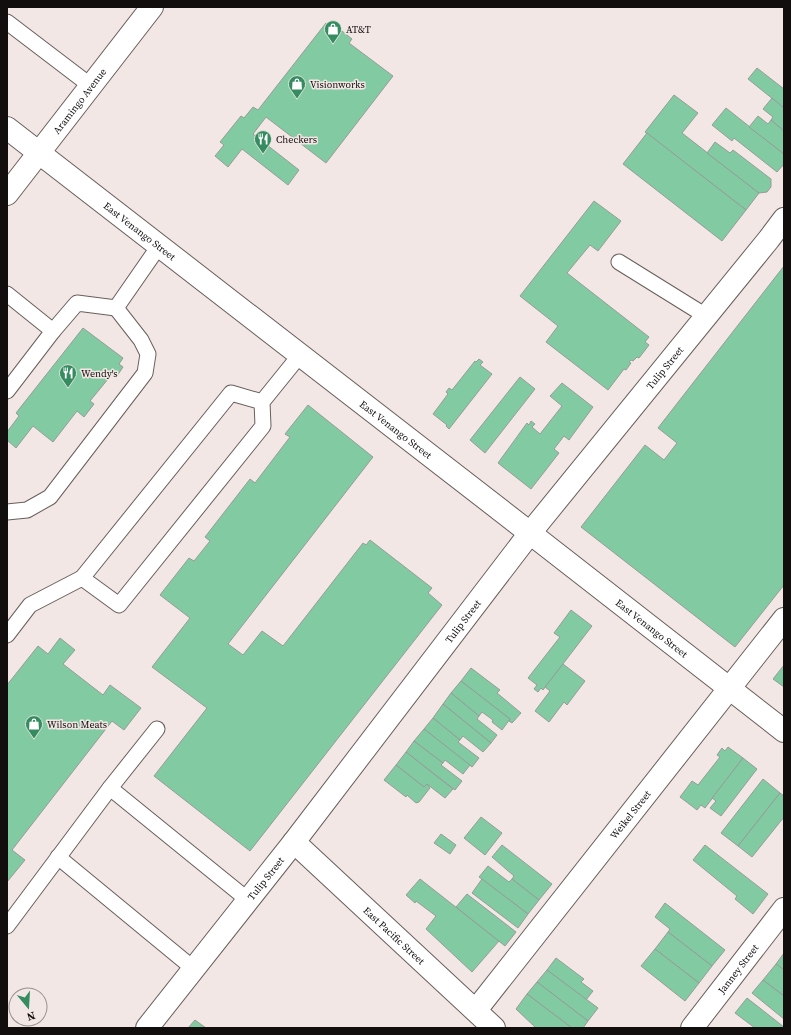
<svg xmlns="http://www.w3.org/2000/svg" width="791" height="1035" font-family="'Source Serif 4',serif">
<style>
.building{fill:#82cba2;stroke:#949d97}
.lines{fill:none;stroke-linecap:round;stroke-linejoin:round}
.service-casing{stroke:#685f5c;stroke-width:17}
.minor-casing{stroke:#685f5c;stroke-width:24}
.primary-casing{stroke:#685f5c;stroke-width:24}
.service{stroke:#fff;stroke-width:15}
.minor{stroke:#fff;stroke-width:22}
.primary{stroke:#fff;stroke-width:22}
.labels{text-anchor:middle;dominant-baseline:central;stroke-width:3;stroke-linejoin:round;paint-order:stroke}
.poi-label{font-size:10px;fill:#120e0e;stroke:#f2e7e4;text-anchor:start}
.street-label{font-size:10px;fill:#120e0e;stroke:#f2e7e4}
</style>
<rect width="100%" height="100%" fill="#f2e7e4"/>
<g class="building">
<path d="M326,23L330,26L332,23L352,39L349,43L393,76L326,163L266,117L253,134L299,170L288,185L242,149L228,167L215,156L224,145L220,142L241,116L244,118L253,107L258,110Z"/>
<path d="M757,68L784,89V108L748,79Z"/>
<path d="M674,95L698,113L682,133L759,193L746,210L645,132Z"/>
<path d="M772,98L784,108V131L771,120L773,117L763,109Z"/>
<path d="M726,108L784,154V164L777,172L734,138L732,141L712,125Z"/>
<path d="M758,116L768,124L771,120L784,131V154L749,127Z"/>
<path d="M647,133L746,210L722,241L623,164Z"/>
<path d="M715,142L730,153L733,150L771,179V187L767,192L759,193L707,153Z"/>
<path d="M594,201L621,221L598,251L590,245L567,273L649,337L645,342L649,345L639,358L637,357L633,361L631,360L629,362L631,363L626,370L624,369L608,390L546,342L558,326L520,296Z"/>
<path d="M784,266V585L735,647L581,527L645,445L664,460L677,443L658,428Z"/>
<path d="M83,328L123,358L119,364L123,367L117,376L113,373L90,401L94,404L84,417L77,411L53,442L33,426L16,448L7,440V432L19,416L16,413Z"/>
<path d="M479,359L483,362L480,365L492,374L449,429L446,426L447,425L433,414L448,394L446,392L449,388L452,390L475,361L476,362Z"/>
<path d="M520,377L535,389L485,453L470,440Z"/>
<path d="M562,383L593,407L569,440L564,436L554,449L559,453L531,489L498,463L527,423L529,425L531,421L535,424L532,427L540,434L562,406L550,396Z"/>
<path d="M308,405L373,457L228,644L243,655L262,631L283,646L363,543L366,545L370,540L432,588L428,593L442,605L250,851L154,776L207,708L152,667L190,618L160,595L189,558L194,561L210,541L205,537L250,479L255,483L290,437L285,434Z"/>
<path d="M571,610L592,626L543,690L541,688L538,692L534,689L537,685L528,678L560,637L554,633Z"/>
<path d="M60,638L75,650L63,664L103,695L110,685L141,708L124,730L112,721L12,850L25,860L7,882V685L38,646L48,654Z"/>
<path d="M563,664L585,681L567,705L564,702L549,722L535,711L550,691L545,687Z"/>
<path d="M784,665V687L773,679Z"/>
<path d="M471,668L500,690L497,693L521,713L512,723L509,721L510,719L461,681Z"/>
<path d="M461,681L510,719L502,730L492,722L493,720L482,712L479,716L451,693Z"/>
<path d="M451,693L479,716L477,719L497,735L491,743L443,704Z"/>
<path d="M443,704L491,743L483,752L463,736L460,740L433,718Z"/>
<path d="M433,718L460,740L458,742L479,758L472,767L424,729Z"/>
<path d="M424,729L470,765L463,774L445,760L443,763L414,741Z"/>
<path d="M414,741L443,763L441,765L462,781L455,790L406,752Z"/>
<path d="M728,747L743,758L705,808L701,805L697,810L680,797L692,781L698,785L720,757L717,755L722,748L725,751Z"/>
<path d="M406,752L453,789L445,798L427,784L424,787L396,765Z"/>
<path d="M743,758L757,769L721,816L710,808L716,801L712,798Z"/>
<path d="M396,765L424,787L427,784L430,788L419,802L416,803L407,795L406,797L384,780Z"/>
<path d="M763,779L780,793L738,846L721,833Z"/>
<path d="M780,793L784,796V817L752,857L738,846Z"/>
<path d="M481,817L502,833L485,855L464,838Z"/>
<path d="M441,834L456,845L450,854L434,843Z"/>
<path d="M502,845L552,884L539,900L512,879L514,876L492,857Z"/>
<path d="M705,845L768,894L753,914L735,899L737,896L693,860Z"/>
<path d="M488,866L509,882L512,879L539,900L528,914L479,877Z"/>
<path d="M420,879L499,941L472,972L426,929L436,916L416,901L415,903L406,895Z"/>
<path d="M482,879L528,914L518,928L472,893Z"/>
<path d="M467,894L516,932L505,946L456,907Z"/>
<path d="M665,903L725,950L712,966L668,932L670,929L655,917Z"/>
<path d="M668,932L712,966L699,983L655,949Z"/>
<path d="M655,949L699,983L685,1001L641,966Z"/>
<path d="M784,953V970L776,964Z"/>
<path d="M556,958L584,979L581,982L593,991L586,1000L547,970Z"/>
<path d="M776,964L784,970V996L763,980Z"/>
<path d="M547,970L598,1008L588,1021L537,982Z"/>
<path d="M763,980L784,996V1019L752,993Z"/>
<path d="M537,982L588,1021L583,1028H572L527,994Z"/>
<path d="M527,994L572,1028H536L516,1009Z"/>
<path d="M747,998L784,1027V1028H755L735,1013Z"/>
<path d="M195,1020L206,1028H188Z"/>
</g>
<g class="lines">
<g class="service-casing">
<g id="service">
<path d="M7,22L91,86"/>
<path d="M619,262L706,316"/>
<path d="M7,294L53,331L77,303L116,308L159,246"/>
<path d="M7,391L53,331"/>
<path d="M262,402L263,426L119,605L82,578L231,393L262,402L300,355"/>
<path d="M7,512L27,510L50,497L145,373L148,354L141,340L116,308"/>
<path d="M7,635L30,605L82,578"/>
<path d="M110,788L248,900"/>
<path d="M58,857L194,969"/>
<path d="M7,926L110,788L157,729"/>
</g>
</g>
<g class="minor-casing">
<g id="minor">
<path id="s1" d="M7,128L530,533L784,731"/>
<path id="s2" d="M294,842L494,1028"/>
<path id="s3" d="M476,1010L784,619"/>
<path id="s4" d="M147,1028L294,842L530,533L769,239L784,219"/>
<path id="s5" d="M692,1028L784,909"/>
</g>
</g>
<g class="primary-casing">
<g id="primary">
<path id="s6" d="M7,194L152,7"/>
</g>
</g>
<use href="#service" class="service"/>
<use href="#minor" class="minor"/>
<use href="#primary" class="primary"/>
</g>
<defs>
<g id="shop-pin" transform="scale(0.9)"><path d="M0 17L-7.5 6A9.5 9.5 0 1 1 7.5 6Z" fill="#348c60" stroke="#f2e7e4"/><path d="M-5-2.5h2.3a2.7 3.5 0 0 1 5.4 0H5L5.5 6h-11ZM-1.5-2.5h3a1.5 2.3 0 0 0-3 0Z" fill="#fff"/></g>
<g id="restaurant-pin" transform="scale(0.9)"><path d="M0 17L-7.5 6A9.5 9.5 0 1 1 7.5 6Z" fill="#348c60" stroke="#f2e7e4"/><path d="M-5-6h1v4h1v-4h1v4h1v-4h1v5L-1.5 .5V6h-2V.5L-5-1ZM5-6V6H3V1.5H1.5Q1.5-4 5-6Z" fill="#fff"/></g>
</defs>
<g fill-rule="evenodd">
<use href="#shop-pin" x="333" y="29"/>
<use href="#shop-pin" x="297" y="84"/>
<use href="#restaurant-pin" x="263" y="139"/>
<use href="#restaurant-pin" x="68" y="373"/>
<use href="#shop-pin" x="34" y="724"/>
</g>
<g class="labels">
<g class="poi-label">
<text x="346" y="29">AT&amp;T</text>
<text x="310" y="84">Visionworks</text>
<text x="276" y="139">Checkers</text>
<text x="81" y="373">Wendy's</text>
<text x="47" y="724">Wilson Meats</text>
</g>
<g class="street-label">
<text stroke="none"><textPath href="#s6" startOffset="118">Aramingo Avenue</textPath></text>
<text stroke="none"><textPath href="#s1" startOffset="168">East Venango Street</textPath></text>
<text stroke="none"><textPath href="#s4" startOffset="839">Tulip Street</textPath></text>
<text stroke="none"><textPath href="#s1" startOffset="492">East Venango Street</textPath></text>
<text stroke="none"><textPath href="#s4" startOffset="515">Tulip Street</textPath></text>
<text stroke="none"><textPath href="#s1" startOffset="816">East Venango Street</textPath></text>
<text stroke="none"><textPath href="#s3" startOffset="249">Weikel Street</textPath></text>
<text stroke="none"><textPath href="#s4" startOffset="191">Tulip Street</textPath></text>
<text stroke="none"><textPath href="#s2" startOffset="137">East Pacific Street</textPath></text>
<text stroke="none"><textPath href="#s5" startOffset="75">Janney Street</textPath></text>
</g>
</g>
<rect width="791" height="1035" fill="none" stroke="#120e0e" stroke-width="16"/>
<g transform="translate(28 1007) rotate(162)"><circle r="19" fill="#f2e7e4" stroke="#98908e"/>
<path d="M0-3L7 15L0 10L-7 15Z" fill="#348c60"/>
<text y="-6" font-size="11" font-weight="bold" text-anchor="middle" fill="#120e0e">N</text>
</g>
</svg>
